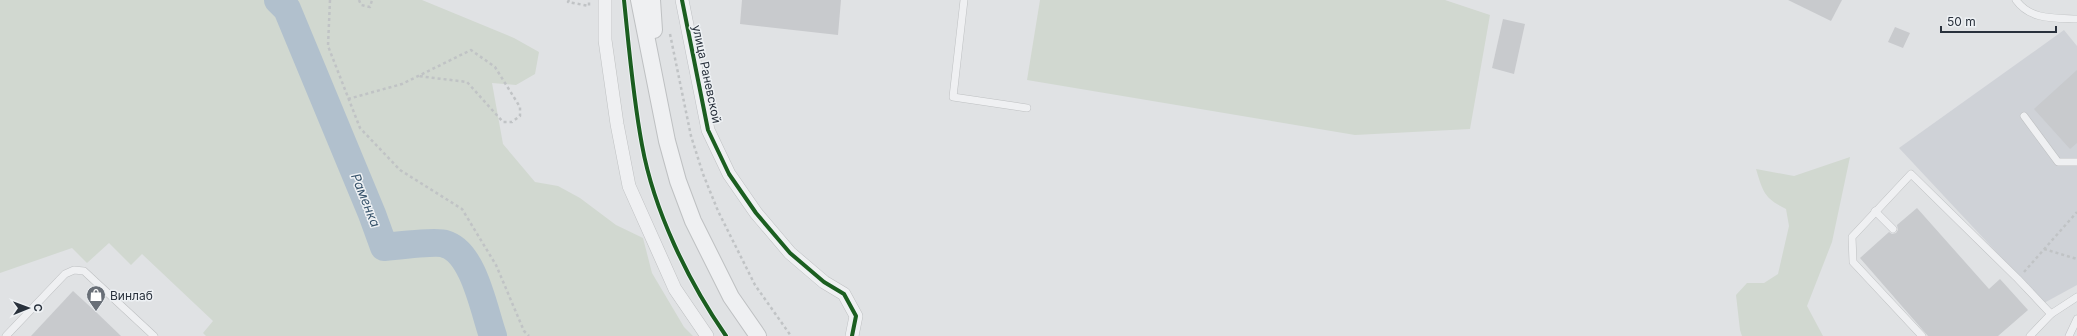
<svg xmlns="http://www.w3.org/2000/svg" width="2077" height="336" font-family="Inter,sans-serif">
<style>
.built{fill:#cfd2d7}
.green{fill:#d1d8d0}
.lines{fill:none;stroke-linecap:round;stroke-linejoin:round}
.river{stroke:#b1c0cd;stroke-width:28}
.building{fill:#c8cacd}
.service-casing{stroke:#bec0c2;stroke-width:8}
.minor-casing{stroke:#bec0c2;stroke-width:14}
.tertiary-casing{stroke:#bec0c2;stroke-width:18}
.path{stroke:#c0c3c5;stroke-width:2.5;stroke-dasharray:3 3;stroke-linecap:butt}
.service{stroke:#eff0f2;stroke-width:7}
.minor{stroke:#eff0f2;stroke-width:13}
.tertiary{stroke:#eff0f2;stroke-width:16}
.cycleway-casing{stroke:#eef1f4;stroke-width:6}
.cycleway{stroke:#1b5e20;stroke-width:4}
.labels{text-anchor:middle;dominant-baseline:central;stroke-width:3;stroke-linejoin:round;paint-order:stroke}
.street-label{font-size:12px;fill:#29313c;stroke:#eef1f4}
.poi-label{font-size:12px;fill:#29313c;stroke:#eef1f4;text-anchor:start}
.water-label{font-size:13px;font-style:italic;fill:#37536b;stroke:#eef1f4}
</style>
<rect width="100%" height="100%" fill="#e0e2e4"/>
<path class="built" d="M2064,30L2077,46V285L2044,303L1899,148Z"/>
<g class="green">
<path d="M0,0H422L514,38L539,52L535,74L516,85L492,83L503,144L535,182L558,186L580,198L616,225L643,238L652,273L684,327L693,336H206L203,333L213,321L142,254L131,265L109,243L87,263L72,248L0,273Z"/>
<path d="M1040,0H1445L1490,15L1470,129L1355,135L1027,80Z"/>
<path d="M1850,157L1832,242L1807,306L1823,336H1742L1740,330L1736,295L1747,283H1764L1778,274L1789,226L1786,209C1764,198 1763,192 1756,169L1794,176Z"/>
</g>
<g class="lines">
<path class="river" d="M278,0L287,9L372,214L384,247C395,246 437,241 445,244C474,252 484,311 493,336"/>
</g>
<g class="building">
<path d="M742,0H841L838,35L740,24Z"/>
<path d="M1788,0H1842L1831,21Z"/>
<path d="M1503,19L1525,24L1514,74L1492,68Z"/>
<path d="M1895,27L1910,33L1903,48L1888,42Z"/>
<path d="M2077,70V143L2070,149L2034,109Z"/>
<path d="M1917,208L1989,289L2000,279L2028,310L1998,336H1928L1860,258L1889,232L1892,234L1896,233L1898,230L1897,225Z"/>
<path d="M73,291L96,312L121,336H31Z"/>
</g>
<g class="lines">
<g class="service-casing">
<g id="service">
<path d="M964,0L953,97L1027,108"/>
<path d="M2016,0C2030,20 2054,18 2077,19"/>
<path d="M2024,116L2058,162H2077"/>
<path d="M1875,211L1893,229"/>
<path d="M6,336L65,274L74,270L84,271L154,336"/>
<path d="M1922,336L1853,262L1852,237L1911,174L2018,279L2051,314"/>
<path d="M2030,336L2051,314L2077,297"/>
<path d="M2069,336L2077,319"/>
</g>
</g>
<g class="minor-casing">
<g id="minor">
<path d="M605,0V40L617,124L629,186L675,289L707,336"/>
<path d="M682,0L708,130L729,174L756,213L790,253L824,282L844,294L856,316L852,336"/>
</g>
</g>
<g class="tertiary-casing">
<g id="tertiary">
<path d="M639,0L667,141L678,181L693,221L731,297L758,336"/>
<path d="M652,0L654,30"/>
</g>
</g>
<g class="path">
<path d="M330,0L328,46L360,128L400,170L462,209L496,265L524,331L529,336"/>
<path d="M359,0L361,5L370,7L372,0"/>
<path d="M569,0L568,2L589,6V0"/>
<path d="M670,34L691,136L703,174L718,211L755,285L791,336"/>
<path d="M348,99L402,84L471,50L495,67L520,107V116L512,122H503L467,82L418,76"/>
<path d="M2044,249L2077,259"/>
<path d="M2024,272L2077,212"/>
</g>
<use href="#service" class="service"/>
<use href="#minor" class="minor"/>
<use href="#tertiary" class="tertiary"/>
<g class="cycleway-casing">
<g id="cycleway">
<path d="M624,0C629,48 633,97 642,145C654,211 688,281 726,336"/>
<path d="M682,0L708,130L729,174L756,213L790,253L824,282L844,294L856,316L852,336"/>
</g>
</g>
<use href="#cycleway" class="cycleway"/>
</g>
<defs>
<g id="shop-pin" transform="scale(1)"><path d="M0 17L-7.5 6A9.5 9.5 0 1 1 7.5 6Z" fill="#696f77" stroke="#eef1f4"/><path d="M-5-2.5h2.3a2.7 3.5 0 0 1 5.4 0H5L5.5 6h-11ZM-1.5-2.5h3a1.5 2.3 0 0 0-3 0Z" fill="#fff"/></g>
</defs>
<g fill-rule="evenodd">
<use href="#shop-pin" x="96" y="295"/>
</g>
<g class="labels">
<g class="street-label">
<text transform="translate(707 74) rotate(78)">улица Раневской</text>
</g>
<g class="poi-label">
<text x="110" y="295">Винлаб</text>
</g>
<g class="water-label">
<text transform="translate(366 200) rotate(68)">Раменка</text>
</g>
</g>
<g transform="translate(28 308) rotate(89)" stroke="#eef1f4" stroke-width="3" paint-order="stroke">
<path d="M0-3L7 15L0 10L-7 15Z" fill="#29313c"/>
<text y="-6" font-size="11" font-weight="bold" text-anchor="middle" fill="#29313c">С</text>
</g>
<path d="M1941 26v6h115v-6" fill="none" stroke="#29313c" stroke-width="2"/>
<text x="1947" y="26" font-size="12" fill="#29313c" stroke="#eef1f4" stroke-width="3" paint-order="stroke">50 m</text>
</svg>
